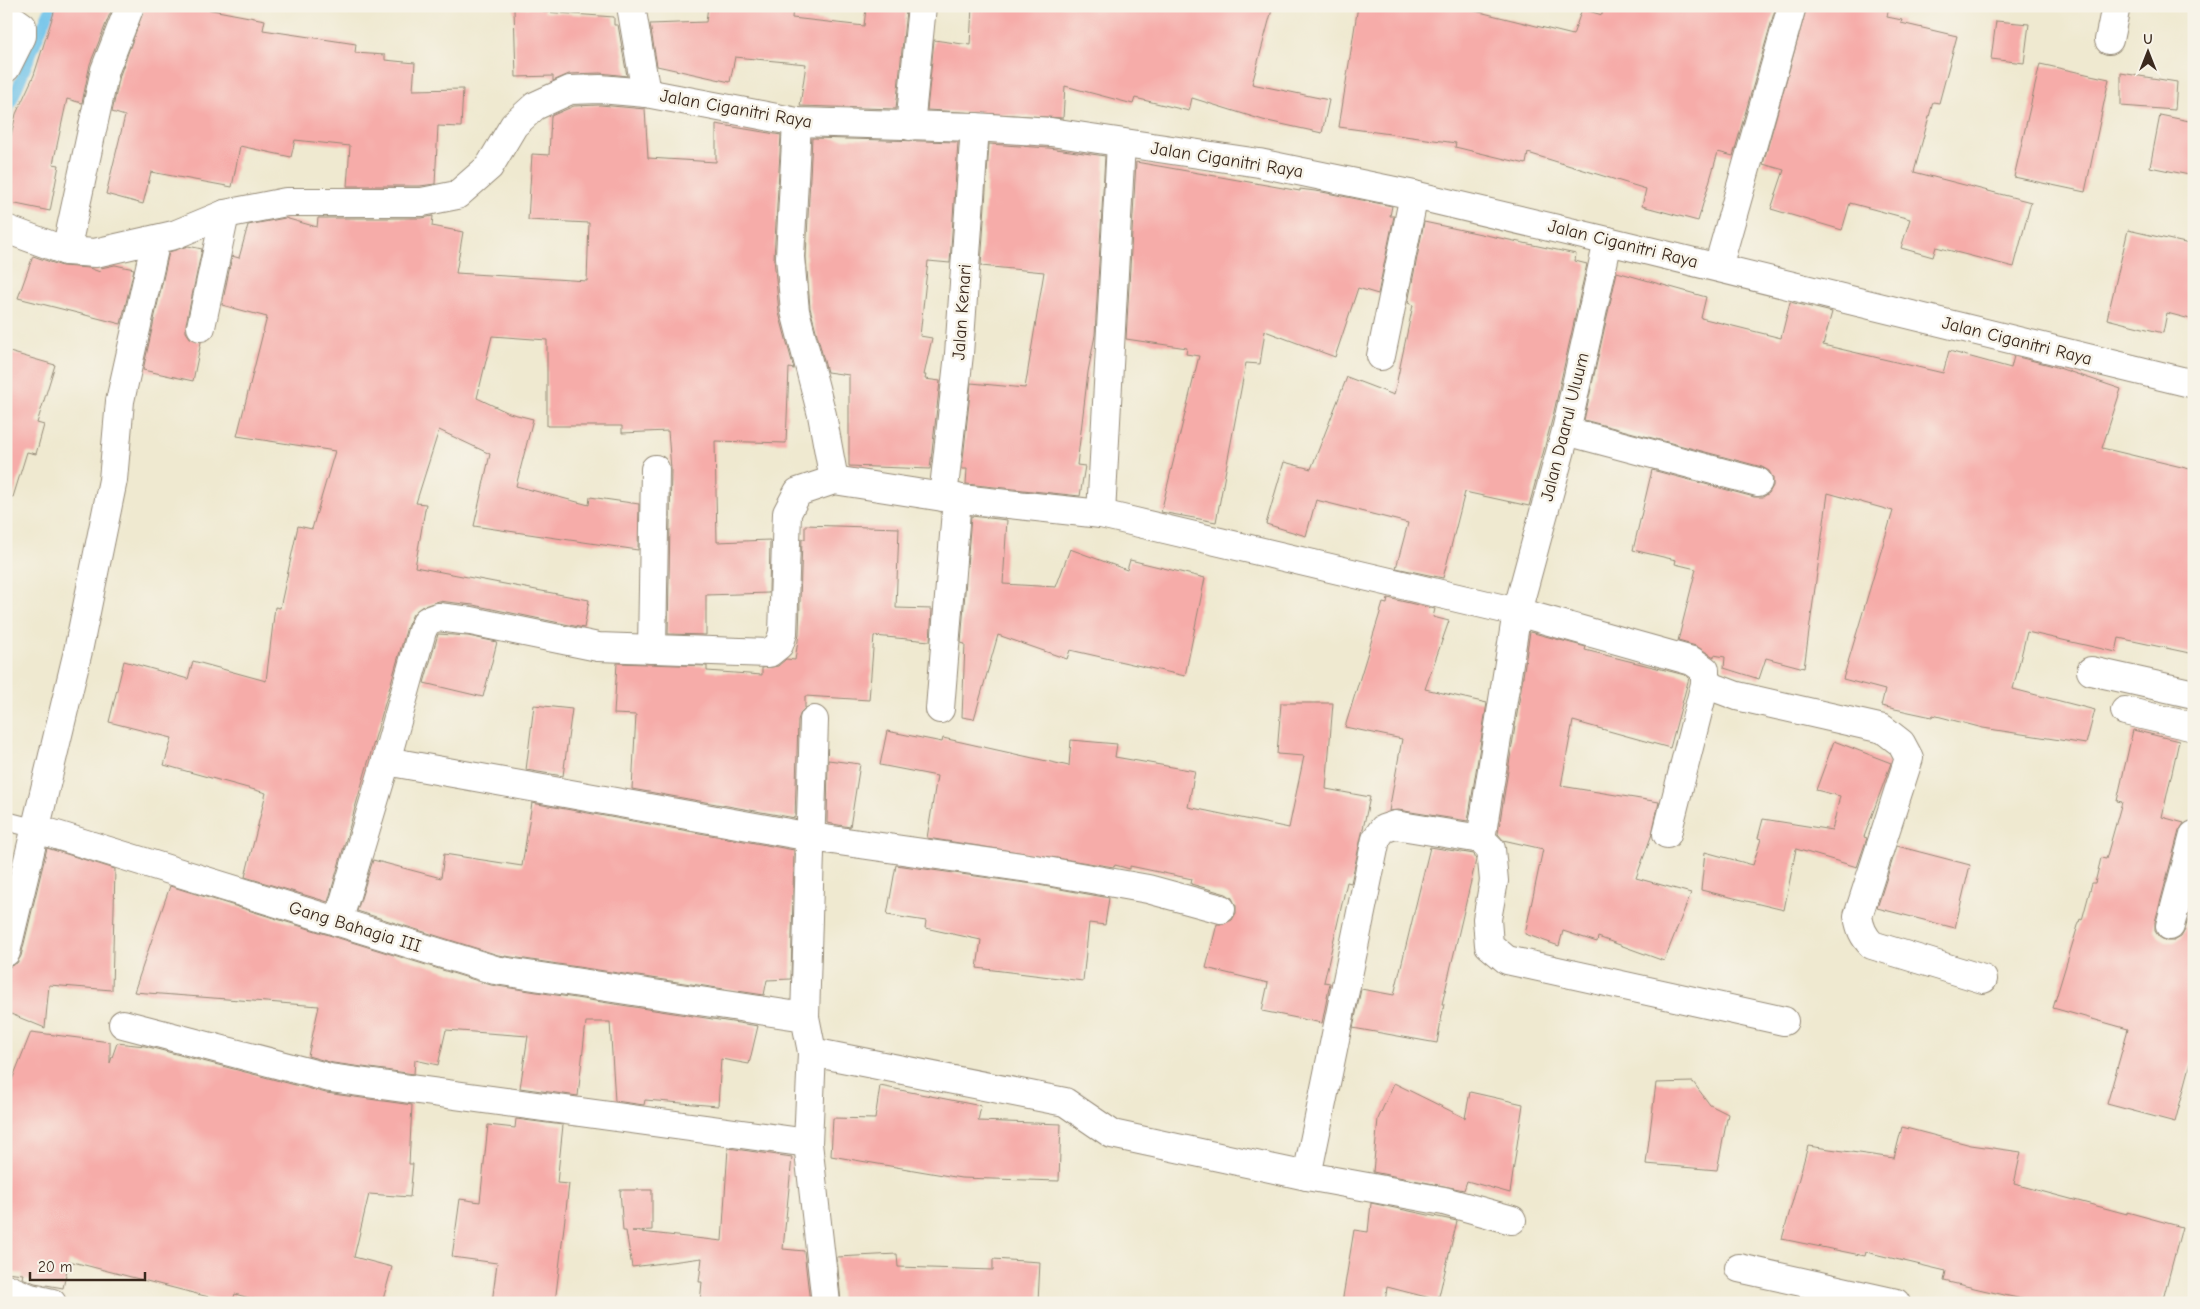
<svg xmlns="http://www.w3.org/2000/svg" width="2200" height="1309" font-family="'Comic Neue',sans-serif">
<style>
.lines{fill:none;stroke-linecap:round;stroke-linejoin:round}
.stream{stroke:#6dc2ea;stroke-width:11}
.building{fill:#f6aca9}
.service-casing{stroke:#958a77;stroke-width:20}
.minor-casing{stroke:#958a77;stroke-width:30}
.tertiary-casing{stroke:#958a77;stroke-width:30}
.service{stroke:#fff;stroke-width:18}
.minor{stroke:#fff;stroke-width:28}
.tertiary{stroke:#fff;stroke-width:28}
.labels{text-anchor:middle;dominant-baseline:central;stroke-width:5;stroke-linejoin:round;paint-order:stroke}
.street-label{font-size:18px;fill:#3b2a1e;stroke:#f7f3e8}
</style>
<rect width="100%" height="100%" fill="#f7f3e8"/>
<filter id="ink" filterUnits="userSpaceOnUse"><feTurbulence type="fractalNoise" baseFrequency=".02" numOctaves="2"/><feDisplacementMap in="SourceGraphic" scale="10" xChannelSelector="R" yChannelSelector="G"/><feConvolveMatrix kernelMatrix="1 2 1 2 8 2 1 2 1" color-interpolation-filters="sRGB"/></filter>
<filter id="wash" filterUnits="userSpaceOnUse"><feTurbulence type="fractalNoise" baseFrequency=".0096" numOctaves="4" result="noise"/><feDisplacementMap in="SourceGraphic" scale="20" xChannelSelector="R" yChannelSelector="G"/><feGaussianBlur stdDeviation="1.12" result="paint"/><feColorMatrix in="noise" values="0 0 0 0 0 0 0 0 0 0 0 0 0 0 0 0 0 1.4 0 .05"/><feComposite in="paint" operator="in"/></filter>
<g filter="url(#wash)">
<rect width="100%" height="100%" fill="#efe9d0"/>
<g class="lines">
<path class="stream" d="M6,115L51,6"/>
</g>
<g id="blocks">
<g class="building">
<path d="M56,6H113L90,64L82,103L67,99L53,164L59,165L50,211L6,202V156L16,114L34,75Z"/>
<path d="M145,6H191L265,20L263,30L356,44L355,53L385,55V60L415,63L413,90L463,89L461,127L438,126L435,184L420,186H347L350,146L295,140L291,157L240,146L232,187L151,172L143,204L106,194L125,116L112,112L120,75Z"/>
<path d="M708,6H793L792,18L864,26L866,8L906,11L896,109L800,106L806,64L735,57L730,82L657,66L650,24L706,22Z"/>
<path d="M972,6H1273L1252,84L1329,100L1322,133L1263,120L1192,98L1189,111L1135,98L1133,104L1065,86L1063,118L927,110L934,40L970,45Z"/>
<path d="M1358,6H1455L1573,35L1582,9L1602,15L1603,6H1776L1733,156L1718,152L1698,221L1642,206L1646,189L1528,153L1526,164L1455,147L1456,143L1339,127Z"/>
<path d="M1807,6H1889L1887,17L1902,20L1901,23L1957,36L1939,103L1933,102L1914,172L2031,202L2014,267L1936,247L1933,257L1901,248L1910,219L1850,203L1842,230L1771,209L1784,170L1763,164Z"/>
<path d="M544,7V12L614,17V25H618L627,76L600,73L569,74L553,81V76L516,77L514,9Z"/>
<path d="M1996,21L2029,24L2024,63L1991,59Z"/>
<path d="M2040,64L2109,79L2085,192L2014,177Z"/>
<path d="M2121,73L2177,82L2175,110L2121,106Z"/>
<path d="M600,105L645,109L648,158L716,162V124L781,135L774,258L779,313L794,369L789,368L786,443L715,441L717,542L770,540L769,593L706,595V635L668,634L671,469L668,431L622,433V426H547V340L492,336L477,398L509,413L533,419L516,486L589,505L590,497L639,504L638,550L474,526L490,454L439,430L416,503L426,504L415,567L589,600L584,628L473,605L439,601L421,607L413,614L407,627L328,902L245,877L266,793L164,765L172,738L109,722L124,661L188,679L193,661L266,681L275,607L280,608L298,526L312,529L335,451L237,436L267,317L222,305L232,256L239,258L248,225L285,218L317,227L318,218H422L433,216L432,226L463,232L456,273L587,281L589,223L528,220L532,154L549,155L551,116L574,106Z"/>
<path d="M2160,115L2194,122V176L2150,167Z"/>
<path d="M812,138L958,142L950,263L928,261L920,336L932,338L924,375H926L925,379L940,381L930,469L849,466V375L827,372L810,308L806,257Z"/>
<path d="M989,144L1049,148L1105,156L1095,335L1088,372L1077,465L1085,466L1080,496L966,484L967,469H962L971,383L1025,388L1044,272L981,266Z"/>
<path d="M1136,162L1300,191V189L1322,192L1392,206L1390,216H1394L1378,294L1358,288L1335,357L1265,331L1260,364L1246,363L1216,522L1161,512L1199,356L1186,354L1187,348L1126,339Z"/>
<path d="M1424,222L1576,254L1575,261L1587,264L1553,416L1529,506L1465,492L1443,578L1396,568L1408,523L1316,500L1306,536L1266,524L1284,462L1311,469L1347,377L1394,395L1413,305L1408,303Z"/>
<path d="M2128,230L2194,245V320L2167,313L2163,333L2107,319Z"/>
<path d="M188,246L202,249L186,324V332L190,338L201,342L193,381L143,370L169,252Z"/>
<path d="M33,256L62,266L89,268L100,272L101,268L115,265L134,269L121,324L18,298Z"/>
<path d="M1617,272L1706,297L1701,318L1781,338L1790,302L1832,312L1823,345L1943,373L1949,351L2011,368L2014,356L2050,365L2121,389L2102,448L2194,470V654L2119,638L2116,652L2027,632L2013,689L2095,710L2086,744L1983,728L1933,715L1932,717L1881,706L1885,690L1843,679L1893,511L1828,493L1804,668L1766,658L1759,679L1724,668L1725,657L1714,655V657L1696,646L1678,641L1696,569L1675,564L1676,560L1633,550L1652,470L1754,497H1763L1769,493L1773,486V478L1769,471L1762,467L1584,420Z"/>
<path d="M6,351L55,365L37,423L44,425L36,454L27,452L13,497L6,496Z"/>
<path d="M971,516L1007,520L1003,584L1056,587L1070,549L1127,570L1130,560L1205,578L1185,676L1070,650L1067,659L998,635L974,719L962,717L965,644L961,643Z"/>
<path d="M805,525L899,528L896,608L932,609L930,641L874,636L869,700L805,696V708L801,712L798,720L795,818L632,789L636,715L614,714L617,663L707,666V671L762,675V668L778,666L786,659L795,660L799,634L802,539H805Z"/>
<path d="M1388,598L1435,609L1433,617L1449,621L1425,689L1487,703L1468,821L1398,810L1389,811L1402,739L1345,727L1383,603L1387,604Z"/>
<path d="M1530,632L1586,647L1585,650L1685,675L1689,678L1670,748L1573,721L1561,786L1659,802L1652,834L1636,878L1691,893L1664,961L1598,937L1597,942L1563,931L1559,946L1525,934L1543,849L1503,840L1498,834Z"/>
<path d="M438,634L468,636L497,642L483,697L424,683Z"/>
<path d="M1281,703H1333L1326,789L1370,797L1351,883L1347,882L1324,982L1330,983L1322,1023L1262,1011L1268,983L1206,968L1217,924H1224L1232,920L1236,913V906L1232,898L1226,894L1191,884L1192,879L1130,866V869L1115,865L1114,867L927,838L937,776L880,765L887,731L942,742L943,738L1069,766L1071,740L1117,744L1115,757L1195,771L1188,807L1289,828L1304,756L1277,754Z"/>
<path d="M534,705L572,709L563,776L526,770Z"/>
<path d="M2133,730L2179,741L2162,817L2184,823L2179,831L2155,922V931L2159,937L2166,941H2174L2181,937L2185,930L2194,897V1051L2175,1122L2107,1104L2128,1029L2053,1008L2080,919L2082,920L2092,883H2095L2101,858L2106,859L2122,802L2117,801Z"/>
<path d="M1834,741L1891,763L1864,837L1867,838L1857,867L1796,849L1784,910L1701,890L1705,852L1753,865L1761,839L1758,838L1763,819L1832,830L1840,796L1816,790Z"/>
<path d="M828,760L860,764L850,827L827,823Z"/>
<path d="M532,803L794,850L791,979L767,980L764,995L498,955L357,911L373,860L441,878L444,854L522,866Z"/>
<path d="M1897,846L1970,865L1955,928L1877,908Z"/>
<path d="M1430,847L1474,854L1476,860L1442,1004H1444L1437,1043L1353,1028L1361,989L1394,995Z"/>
<path d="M47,848L115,869L112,990L49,985L45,1028L6,1012V974L8,967L17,963L21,956Z"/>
<path d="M896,865L1033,884L1109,898L1105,925L1089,923L1083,981L977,968L981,940L925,928L926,921L887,915Z"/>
<path d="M170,886L491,985L758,1026L749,1064L721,1059L718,1106L645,1100L644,1105L615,1101L610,1022H586L578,1096L520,1088L528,1036L446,1030L438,1065L415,1060L414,1074L333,1063L308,1056L319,1006L134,992Z"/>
<path d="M31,1032L110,1042V1063L117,1043L145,1046L326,1093L412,1105L409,1164H413L410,1197L369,1194L354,1257L392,1267L382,1303H267L235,1294L232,1303L69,1261L63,1288L35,1283L22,1278L23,1274L6,1272V1095Z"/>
<path d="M1693,1082L1710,1105L1728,1114L1717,1170L1646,1164L1656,1083Z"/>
<path d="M1394,1083L1465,1118L1470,1092L1523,1104L1510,1193L1467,1181L1464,1190L1373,1172L1378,1119Z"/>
<path d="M880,1086L981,1106L978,1121L1061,1124L1059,1181L961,1178L831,1156L833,1118L875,1119Z"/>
<path d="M516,1119L563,1125L557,1183L569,1184L555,1303H492L497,1263L452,1257L460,1199L480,1202L488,1125L515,1128Z"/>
<path d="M1902,1127L1971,1145L2021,1152L2014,1184L2127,1214V1212L2182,1227L2162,1303H2039L1944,1281L1946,1271L1866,1252L1865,1256L1782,1239L1808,1146L1894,1158Z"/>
<path d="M728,1148L792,1157L783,1249L804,1251L810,1303H700L702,1282H699L702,1258L632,1267L626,1231H623L620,1190H652V1230L632,1231L722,1241Z"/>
<path d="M1371,1203L1457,1221L1438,1300L1387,1287L1385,1303H1342L1354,1230L1368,1232Z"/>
<path d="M897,1254L898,1267L993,1270V1259L1040,1262L1038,1303H841L837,1257Z"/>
</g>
</g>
</g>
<g filter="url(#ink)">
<use href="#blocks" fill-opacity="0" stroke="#958a77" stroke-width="1"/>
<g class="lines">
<g class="service-casing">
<path id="service" d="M6,821L37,829"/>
</g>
<g class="minor-casing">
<g id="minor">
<path d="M631,6L646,93"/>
<path d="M6,18L15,21L22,26V36L6,68"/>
<path d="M2109,40L2116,6"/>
<path d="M910,126L922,6"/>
<path d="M66,251L105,70L130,6"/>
<path d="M1718,267L1792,6"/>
<path d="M201,327L225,214"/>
<path d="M1381,356L1414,195"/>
<path d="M1566,431L1758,482"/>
<path d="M834,480L943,497L1101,514L1517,612L1692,661L1705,670V684L1667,834"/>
<path d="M943,497L959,354L975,127"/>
<path d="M1101,514L1121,143"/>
<path d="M652,649L655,469"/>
<path d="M2091,671L2194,694"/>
<path d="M1705,684L1737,696L1883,729L1901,743L1909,758L1858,916C1860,928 1863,936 1872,945L1983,979"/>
<path d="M940,709L957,498"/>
<path d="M2125,711L2194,727"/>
<path d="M814,720L805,1017L812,1052L808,1143L826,1303"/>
<path d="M386,761L811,837L1035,869L1148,889L1221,909"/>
<path d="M37,829L495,970L805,1017"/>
<path d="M1481,839L1517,612L1566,431L1608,241"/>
<path d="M338,922L386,761L422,631L427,621L438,617L471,621L598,647L769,653L779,645L783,633L787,513L798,492L834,480L822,415L795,311L790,257L797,122"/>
<path d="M2170,926L2194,835"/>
<path d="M6,952L78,651L113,480L120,401L156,240"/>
<path d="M123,1024L330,1078L808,1143"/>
<path d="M812,1052L1065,1102L1112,1134L1307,1176"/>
<path d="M1512,1220L1444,1201L1307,1176L1376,839L1383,829L1395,825L1481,839L1491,849L1494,881L1487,919L1489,945L1507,960L1784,1021"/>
<path d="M1739,1268L1896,1303"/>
<path d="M6,1288L30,1298L52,1303"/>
</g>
</g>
<g class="tertiary-casing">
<path id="tertiary" d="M6,229L66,251L95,253L174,235L225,214L286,202H422L457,195L489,167L514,125L535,106L570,90L600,89L646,93L797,122L975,127L1051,132L1259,163L1414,195L1608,241L2194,384"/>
</g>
<use href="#service" class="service"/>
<use href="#minor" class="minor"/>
<use href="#tertiary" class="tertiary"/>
</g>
</g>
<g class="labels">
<g class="street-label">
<text transform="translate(736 109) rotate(10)">Jalan Ciganitri Raya</text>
<text transform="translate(1227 160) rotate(9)">Jalan Ciganitri Raya</text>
<text transform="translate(1623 244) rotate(14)">Jalan Ciganitri Raya</text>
<text transform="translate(962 312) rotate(-86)">Jalan Kenari</text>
<text transform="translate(2017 341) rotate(14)">Jalan Ciganitri Raya</text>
<text transform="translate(1565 427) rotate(-76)">Jalan Daarul Uluum</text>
<text transform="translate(355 927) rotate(17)">Gang Bahagia III</text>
</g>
</g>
<rect width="2200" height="1309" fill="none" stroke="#f7f3e8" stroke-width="25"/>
<g transform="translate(2148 52)" stroke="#f7f3e8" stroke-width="4" paint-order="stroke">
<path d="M0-4L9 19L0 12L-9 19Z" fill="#3b2a1e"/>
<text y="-8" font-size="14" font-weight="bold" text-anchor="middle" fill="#3b2a1e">U</text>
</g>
<path d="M30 1272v8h115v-8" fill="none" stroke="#3b2a1e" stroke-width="2.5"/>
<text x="38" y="1272" font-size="15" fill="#3b2a1e" stroke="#f7f3e8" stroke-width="4" paint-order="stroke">20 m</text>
</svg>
